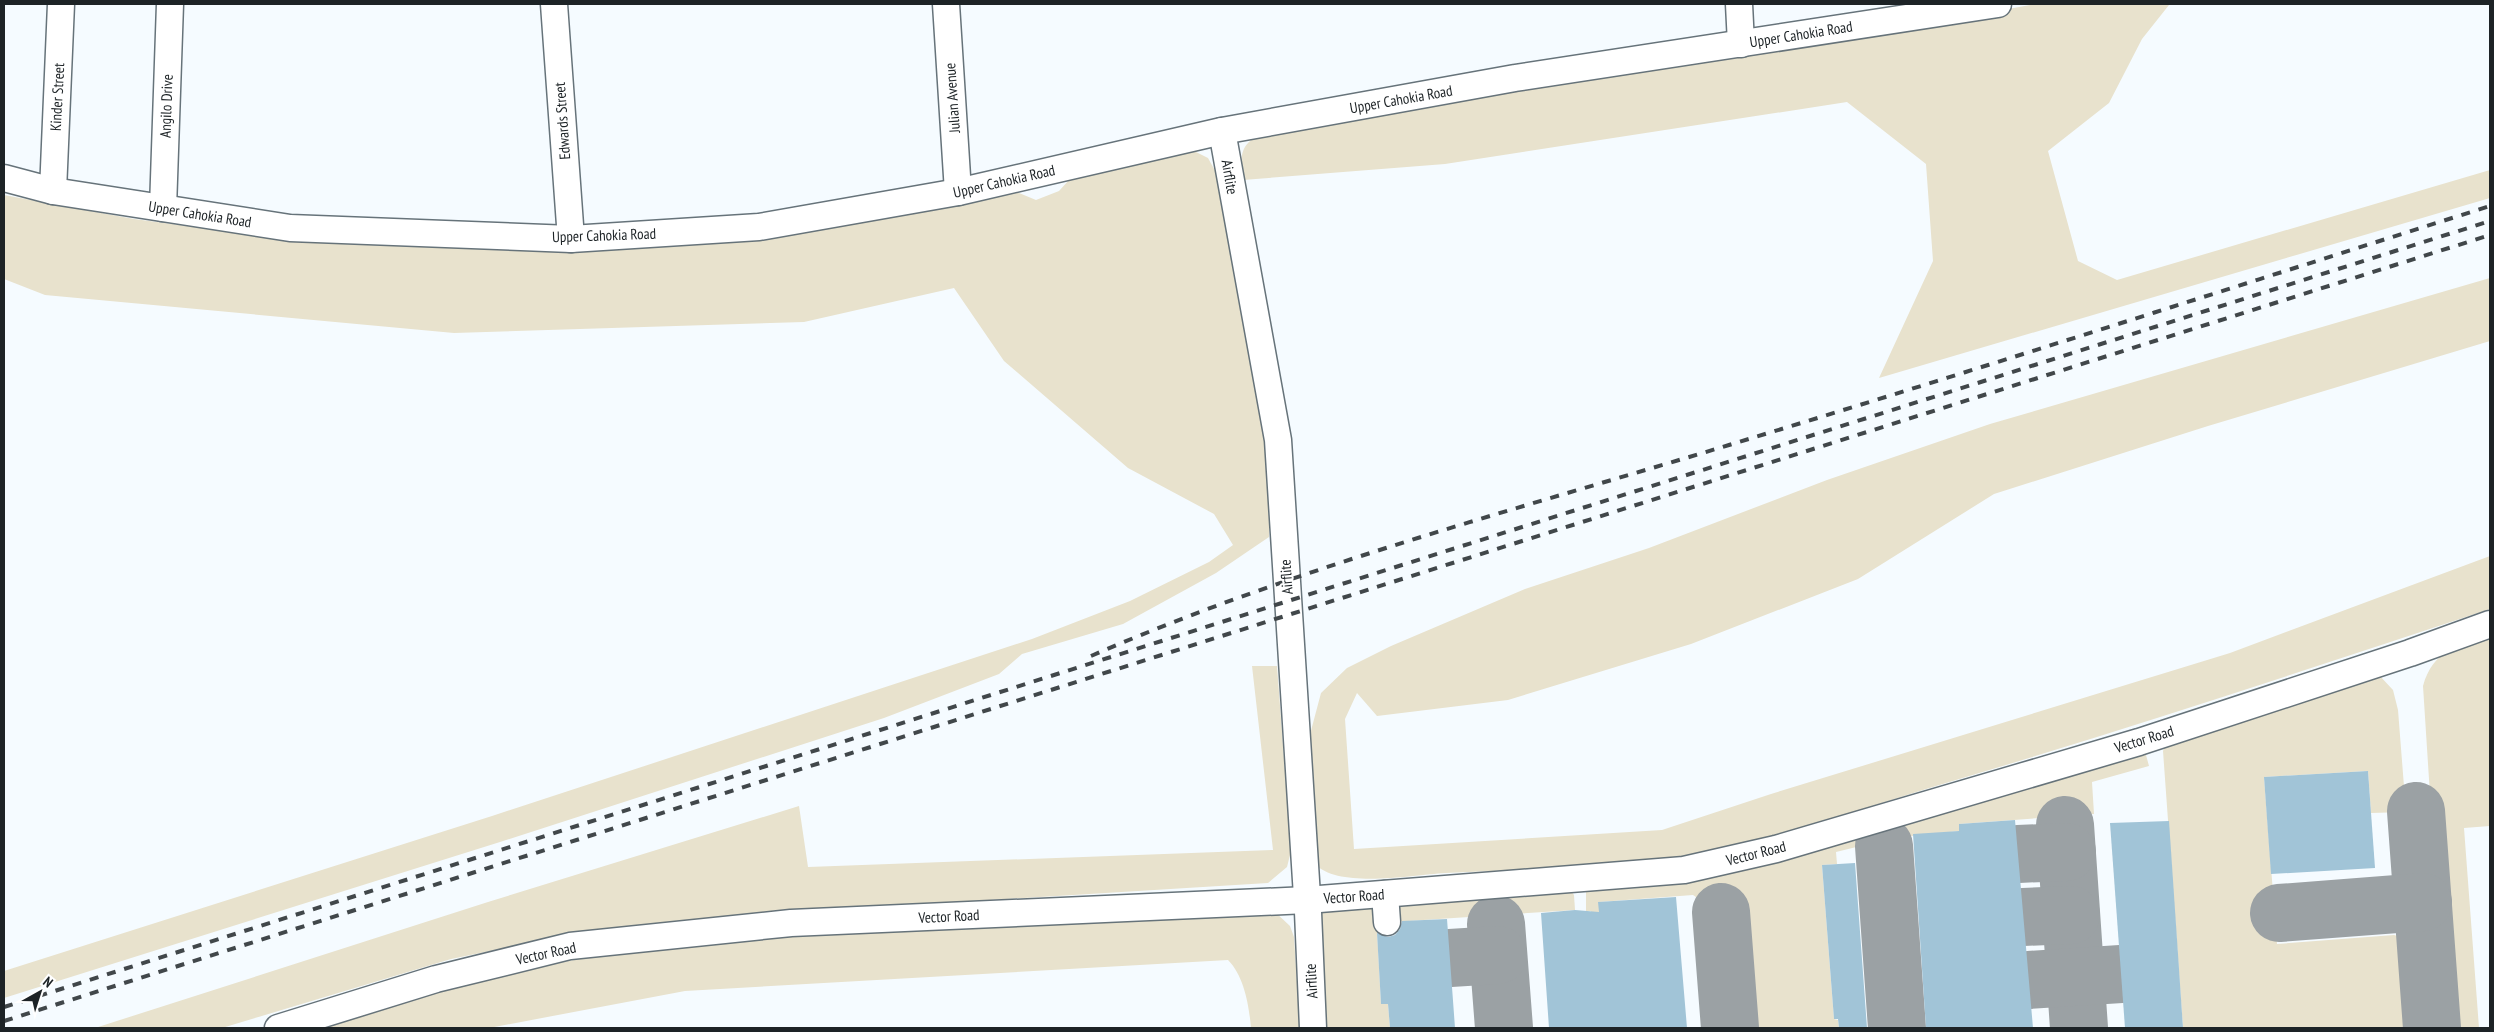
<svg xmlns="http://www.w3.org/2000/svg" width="2494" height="1032" font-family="'PT Sans Narrow',sans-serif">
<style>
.green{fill:#e8e2cd}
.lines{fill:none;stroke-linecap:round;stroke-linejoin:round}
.taxiway{stroke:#9ba1a4;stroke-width:58}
.building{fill:#a1c4d7}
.minor-casing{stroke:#66737a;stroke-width:29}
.minor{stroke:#fff;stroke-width:26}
.rail{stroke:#41474a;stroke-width:4;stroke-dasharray:9 9;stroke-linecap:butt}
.labels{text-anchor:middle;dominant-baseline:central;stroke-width:4;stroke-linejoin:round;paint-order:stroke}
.street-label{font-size:15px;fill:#1d2326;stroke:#fff}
</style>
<rect width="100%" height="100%" fill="#f5fbff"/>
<g class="green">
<path d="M2035,4L2169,5L2142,39L2109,103L2048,151L2078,261L2117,280L2490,170V198L1879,378L1933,261L1926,164L1847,102L1445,164L1243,180C1237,145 1247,138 1278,128L1933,23Z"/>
<path d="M1188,148L1208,158L1218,176C1243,295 1270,415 1269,537L1216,573L1123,624L1022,654L999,674L884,718L500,842L4,998V971L492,816L1032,639L1130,601L1209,562L1233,545L1214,514L1128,468L1004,361L954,288L804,322L454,333L45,295L4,279V195L134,219L256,235L360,245L508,246L1012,190L1036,200L1059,191L1069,180Z"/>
<path d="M2490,278V341L2208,426L1994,494L1858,579L1691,644L1508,700L1377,716L1357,693L1345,719L1354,849L1662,830L1771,794L2230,653L2490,556V609C2306,670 2122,731 1936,786C1853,811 1769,842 1683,856C1605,869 1524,869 1445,873C1413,875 1338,889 1315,864L1308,742L1321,693L1347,668L1391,646L1525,589L1649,548L1827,480L1990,424Z"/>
<path d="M2490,634V826L2464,828L2479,1028H2445L2423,686C2433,650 2458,645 2490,634Z"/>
<path d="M1252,666H1277L1291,851L1287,867L1268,883L778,913L534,942L451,959L222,1028H95L488,902L799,806L808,867L1273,850Z"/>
<path d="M2379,675L2393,690L2398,710L2406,812L2371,813L2368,771L2264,777L2277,944L2394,935L2404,938L2412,1028H2183L2163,751L2167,740Z"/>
<path d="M2139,749L2146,755L2149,766L2092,782L2094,814L1959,824V831L1893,838L1836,852L1837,864L1822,865L1834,1019L1838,1020L1839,1028H1743L1734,902L1706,904L1693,895L1599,902L1609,1028H1600L1591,911H1586V891L1639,888L1686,880Z"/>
<path d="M1571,891L1574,895L1575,910L1393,922L1396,900Z"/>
<path d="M1371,903L1376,913L1381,1004H1388L1390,1028H1324L1308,912C1329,912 1350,906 1371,903Z"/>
<path d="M1274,911L1290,926L1294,937L1300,1028H1251C1249,1005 1244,976 1228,960L685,991L489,1028H303L465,980L601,955L677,945L819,934Z"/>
</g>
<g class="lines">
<g class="taxiway">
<path d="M2416,811L2432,1028"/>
<path d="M2065,825L2079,1028"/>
<path d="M1884,846L1897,1028"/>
<path d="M2018,854L2067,852"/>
<path d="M1721,912L1730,1028"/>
<path d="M2279,913L2423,902"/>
<path d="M2023,917L2071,915"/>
<path d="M1496,924L1504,1028"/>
<path d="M1450,958L1498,955"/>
<path d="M2029,980L2121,974"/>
</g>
</g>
<g class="building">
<path d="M2368,771L2375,868L2271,874L2264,777Z"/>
<path d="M2015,820L2033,1028H1926L1913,834L1959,831V824Z"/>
<path d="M2169,821L2183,1028H2125L2110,823Z"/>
<path d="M1855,863L1867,1028H1839L1838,1019H1834L1822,865Z"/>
<path d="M1676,897L1687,1028H1549L1541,913L1575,910L1599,912L1598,902Z"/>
<path d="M1447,919L1455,1028H1390L1388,1004H1381L1377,933L1388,937L1395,935L1400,929L1402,921Z"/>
</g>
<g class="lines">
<g class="minor-casing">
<g id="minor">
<path d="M554,4L571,239"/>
<path d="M946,4L958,192"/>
<path d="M1739,4L1741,44"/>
<path d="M1222,131L1278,440L1308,912L1313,1028"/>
<path d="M4,178L53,191L290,228L571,239L759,227L958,192L1222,131L1515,78L1998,4"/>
<path d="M53,191L61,4"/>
<path d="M163,208L170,4"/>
<path d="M1385,894L1387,922"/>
<path d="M278,1028L436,979L570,946L791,923L1307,900L1684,870L1776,849L2139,742L2410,653L2490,624"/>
</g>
</g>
<use href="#minor" class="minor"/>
<g class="rail">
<path d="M1091,656C1296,567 1515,510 1729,445C1983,368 2237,286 2490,206"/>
<path d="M4,1007L2490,221"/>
<path d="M4,1021L2490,235"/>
</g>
</g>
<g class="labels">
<g class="street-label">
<text transform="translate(1801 34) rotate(-9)">Upper Cahokia Road</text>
<text transform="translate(57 97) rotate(-87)">Kinder Street</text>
<text transform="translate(952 98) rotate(-94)">Julian Avenue</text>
<text transform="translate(1401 99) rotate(-10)">Upper Cahokia Road</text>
<text transform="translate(166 106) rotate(-88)">Angilo Drive</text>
<text transform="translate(562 121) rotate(-94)">Edwards Street</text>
<text transform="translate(1230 177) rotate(80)">Airflite</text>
<text transform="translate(1004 181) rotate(-13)">Upper Cahokia Road</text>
<text transform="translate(200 214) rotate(9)">Upper Cahokia Road</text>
<text transform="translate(604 235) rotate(-2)">Upper Cahokia Road</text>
<text transform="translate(1286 577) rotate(-94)">Airflite</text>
<text transform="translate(2144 739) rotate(-17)">Vector Road</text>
<text transform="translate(1756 853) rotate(-14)">Vector Road</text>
<text transform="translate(1354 896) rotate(-4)">Vector Road</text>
<text transform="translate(949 916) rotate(-3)">Vector Road</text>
<text transform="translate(546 953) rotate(-12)">Vector Road</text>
<text transform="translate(1311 981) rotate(-93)">Airflite</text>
</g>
</g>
<rect width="2494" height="1032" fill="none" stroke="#1d2326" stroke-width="10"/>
<g transform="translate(40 992) rotate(39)" stroke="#ffffff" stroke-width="4" paint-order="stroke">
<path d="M0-4L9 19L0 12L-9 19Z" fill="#1d2326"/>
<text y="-8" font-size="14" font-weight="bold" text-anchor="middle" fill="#1d2326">N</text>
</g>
</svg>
